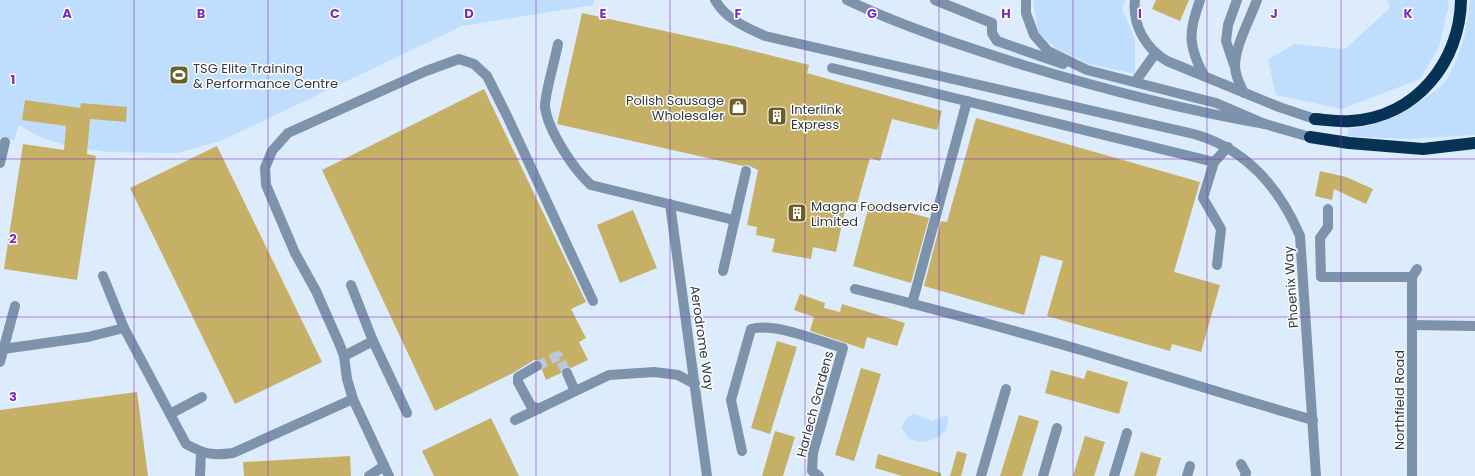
<svg xmlns="http://www.w3.org/2000/svg" width="1475" height="476" font-family="Poppins,sans-serif">
<style>
.green{fill:#bfddfc}
.building{fill:#c6b065}
.lines{fill:none;stroke-linecap:round;stroke-linejoin:round}
.minor-tunnel{stroke:#bbc8d7;stroke-width:10;stroke-dasharray:10 5;stroke-linecap:butt}
.minor{stroke:#7c93ab;stroke-width:10}
.highway{stroke:#063256;stroke-width:12}
.grid{fill:none;stroke:#7b2cbf;stroke-width:1;stroke-opacity:0.55}
.labels{text-anchor:middle;dominant-baseline:central;stroke-width:3;stroke-linejoin:round;paint-order:stroke}
.poi-label{font-size:13px;fill:#323941;stroke:#fff;text-anchor:start}
.street-label{font-size:13px;fill:#323941;stroke:#fff}
.grid-label{font-size:13px;text-anchor:middle;font-weight:bold;fill:#7b2cbf;stroke:#fff;stroke-width:3;stroke-linejoin:round;paint-order:stroke}
</style>
<rect width="100%" height="100%" fill="#ddecfc"/>
<g class="green">
<path d="M0,0H594L593,5L462,26L221,141L177,153L107,152L64,145L40,137L19,125L14,140L0,138Z"/>
<path d="M1033,0H1126L1122,8L1135,40V74L1089,64L1055,48L1038,32Z"/>
<path d="M1387,0H1448L1449,4L1439,47L1420,79L1342,109L1276,95L1268,60L1294,44L1345,49L1390,8Z"/>
<path d="M1470,0H1475V135L1408,139L1348,136V129C1382,125 1396,117 1424,99C1432,93 1441,87 1447,79C1461,55 1468,27 1470,0Z"/>
<path d="M915,414L932,421L944,416H947C952,428 939,439 928,441C922,443 915,441 909,439L902,428C904,420 907,416 915,414Z"/>
</g>
<g class="building">
<path d="M1156,0H1189L1180,21L1152,9Z"/>
<path d="M582,13L733,46L809,65L807,73L942,111L937,130L892,119L880,161L870,158L857,204L847,201L836,252L813,247L811,259L772,252L775,239L756,235L757,227L747,225L758,170L747,165L743,166L557,124Z"/>
<path d="M484,89L586,302L571,309L586,338L579,342L588,360L571,368L564,367L561,373L546,380L542,370V362L537,360H534L513,373L435,411L322,170Z"/>
<path d="M25,100L80,108L81,103L127,107L126,122L90,119L87,154L96,156L77,280L4,269L23,144L64,150L66,126L22,120Z"/>
<path d="M976,118L1200,182L1174,272L1220,285L1201,352L1172,344L1170,351L1047,316L1063,261L1041,255L1024,315L924,286L941,221L947,222Z"/>
<path d="M217,146L322,362L235,404L130,188Z"/>
<path d="M1320,171L1346,177L1373,189L1366,204L1334,189L1332,200L1315,196Z"/>
<path d="M870,202L929,218L911,283L853,266Z"/>
<path d="M633,210L657,268L620,283L597,225Z"/>
<path d="M800,294L825,303L824,308L840,312L842,304L905,323L897,346L867,337L864,349L810,331L814,317L794,310Z"/>
<path d="M777,341L797,347L770,434L751,428Z"/>
<path d="M861,368L881,374L854,461L835,455Z"/>
<path d="M1051,370L1084,379L1087,370L1128,382L1119,414L1045,393Z"/>
<path d="M137,392L148,476H0V410Z"/>
<path d="M1019,415L1039,421L1022,476H1000Z"/>
<path d="M491,418L519,476H434L422,451Z"/>
<path d="M775,431L795,437L783,476H762Z"/>
<path d="M1085,436L1105,442L1094,476H1073Z"/>
<path d="M957,451L967,454L961,476H950Z"/>
<path d="M1141,452L1161,458L1156,476H1134Z"/>
<path d="M878,454L941,473V476H902L875,468Z"/>
<path d="M350,456L351,476H244L243,462Z"/>
</g>
<g class="lines">
<path class="minor-tunnel" d="M537,366L558,356L567,373"/>
<g class="minor">
<path d="M715,0C726,19 745,27 765,36L1194,134C1247,149 1279,187 1300,236L1316,476"/>
<path d="M847,0C904,27 963,46 1023,65C1103,89 1183,110 1265,124"/>
<path d="M935,0L992,23V33L997,41L1063,64"/>
<path d="M1026,0V13L1034,35L1048,51L1087,70L1216,103L1265,124L1310,137"/>
<path d="M1135,0C1132,25 1146,49 1167,61L1279,107L1315,119"/>
<path d="M1200,0C1188,33 1188,45 1204,76"/>
<path d="M558,44C556,56 544,97 545,107C548,130 573,169 591,185L734,220"/>
<path d="M1234,65L1226,41L1228,25L1237,0"/>
<path d="M832,68L1214,162L1228,147"/>
<path d="M1135,82L1155,54"/>
<path d="M1244,93C1240,85 1235,76 1235,66C1235,46 1250,19 1257,0"/>
<path d="M1214,162L1203,198L1221,229L1217,265"/>
<path d="M0,163L5,142"/>
<path d="M670,204L707,476"/>
<path d="M1328,209V227L1320,238L1321,277H1412"/>
<path d="M723,271L746,171"/>
<path d="M103,276L124,328L186,444C204,454 213,456 233,453L353,399"/>
<path d="M855,289C930,308 1006,328 1081,350C1158,373 1235,398 1313,420"/>
<path d="M912,304L967,101"/>
<path d="M1412,325L1475,326"/>
<path d="M373,341L407,413"/>
<path d="M3,349L88,337L124,328"/>
<path d="M344,356L373,341L351,285"/>
<path d="M0,362L15,306"/>
<path d="M537,366L518,377V382L531,406L539,409"/>
<path d="M567,373L575,391"/>
<path d="M170,414L202,397"/>
<path d="M515,420L609,375L654,372L678,375L695,384"/>
<path d="M742,451L731,400L751,329C775,322 818,341 843,348L813,453L812,471L819,476"/>
<path d="M1241,464L1246,473L1245,476"/>
<path d="M200,476L201,452"/>
<path d="M369,476L384,466"/>
<path d="M389,476L353,399L347,379L344,356L339,343L316,291L295,253L266,185L265,168L272,151L288,133L426,71L459,59L474,64L487,76L508,118L593,301"/>
<path d="M981,476L1006,389"/>
<path d="M1043,476L1057,428"/>
<path d="M1114,476L1127,433"/>
<path d="M1187,476L1190,466"/>
<path d="M1412,476V277L1417,269"/>
</g>
<g class="highway">
<path d="M1315,119C1327,120 1339,122 1351,121C1416,117 1460,62 1461,0"/>
<path d="M1310,137L1349,143L1423,149L1475,143"/>
</g>
</g>
<path class="grid" d="M134,0V476M268,0V476M402,0V476M536,0V476M670,0V476M805,0V476M939,0V476M1073,0V476M1207,0V476M1341,0V476M0,159H1475M0,317H1475"/>
<defs>
<g id="stadium-square" transform="scale(1)"><rect x="-9" y="-9" width="18" height="18" rx="4" fill="#6d5f2c" stroke="#fff"/><path d="M0-5a6.5 5 0 1 0 0 10a6.5 5 0 1 0 0-10ZM-3.5-1.8h7v3.6h-7Z" fill="#fff"/></g>
<g id="shop-square" transform="scale(1)"><rect x="-9" y="-9" width="18" height="18" rx="4" fill="#6d5f2c" stroke="#fff"/><path d="M-5-2.5h2.3a2.7 3.5 0 0 1 5.4 0H5L5.5 6h-11ZM-1.5-2.5h3a1.5 2.3 0 0 0-3 0Z" fill="#fff"/></g>
<g id="building-square" transform="scale(1)"><rect x="-9" y="-9" width="18" height="18" rx="4" fill="#6d5f2c" stroke="#fff"/><path d="M-4-6H4V6H1V3H-1V6H-4ZM-2.5-4.3h1.7v1.8h-1.7ZM.8-4.3h1.7v1.8H.8ZM-2.5-1h1.7V.8h-1.7ZM.8-1h1.7V.8H.8Z" fill="#fff"/></g>
</defs>
<g fill-rule="evenodd">
<use href="#stadium-square" x="179" y="75"/>
<use href="#shop-square" x="738" y="107"/>
<use href="#building-square" x="777" y="116"/>
<use href="#building-square" x="797" y="213"/>
</g>
<g class="labels">
<g class="poi-label">
<text x="193" y="68">TSG Elite Training<tspan x="193" dy="15">&amp; Performance Centre</tspan></text>
<text x="724" y="100" text-anchor="end">Polish Sausage<tspan x="724" dy="15">Wholesaler</tspan></text>
<text x="791" y="109">Interlink<tspan x="791" dy="15">Express</tspan></text>
<text x="811" y="206">Magna Foodservice<tspan x="811" dy="15">Limited</tspan></text>
</g>
<g class="street-label">
<text transform="translate(1291 287) rotate(-94)">Phoenix Way</text>
<text transform="translate(702 338) rotate(82)">Aerodrome Way</text>
<text transform="translate(1399 400) rotate(-90)">Northfield Road</text>
<text transform="translate(815 404) rotate(-75)">Harlech Gardens</text>
</g>
</g>
<g class="grid-label">
<text x="67" y="18">A</text>
<text x="201" y="18">B</text>
<text x="335" y="18">C</text>
<text x="469" y="18">D</text>
<text x="603" y="18">E</text>
<text x="738" y="18">F</text>
<text x="872" y="18">G</text>
<text x="1006" y="18">H</text>
<text x="1140" y="18">I</text>
<text x="1274" y="18">J</text>
<text x="1408" y="18">K</text>
<text x="13" y="84">1</text>
<text x="13" y="243">2</text>
<text x="13" y="401">3</text>
</g>
</svg>
